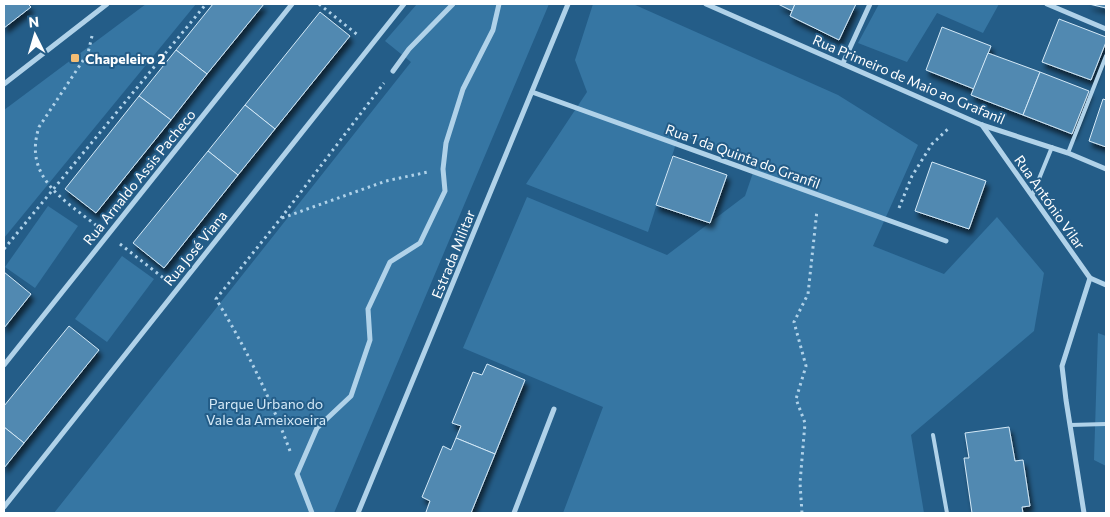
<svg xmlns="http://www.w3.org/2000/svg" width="1110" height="517" font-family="Commissioner,sans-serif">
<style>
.green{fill:#3676a3}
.building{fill:#5189b1;stroke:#d4e9f7;filter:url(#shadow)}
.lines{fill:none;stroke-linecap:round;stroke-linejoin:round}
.path{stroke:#b0d2e9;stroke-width:3;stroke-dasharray:2.5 4;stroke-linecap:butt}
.lane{stroke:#b0d2e9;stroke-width:4}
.street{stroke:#b0d2e9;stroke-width:5}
.poi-dot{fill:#f3bd74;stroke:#245d88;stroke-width:2}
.labels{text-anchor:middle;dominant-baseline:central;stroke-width:4;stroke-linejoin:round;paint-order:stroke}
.poi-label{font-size:14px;font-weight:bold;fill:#fff;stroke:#245d88;text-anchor:start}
.street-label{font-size:14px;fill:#fff;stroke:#245d88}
.park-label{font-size:14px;fill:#d4e9f7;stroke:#245d88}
</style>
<defs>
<filter id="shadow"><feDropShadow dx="3" dy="5.5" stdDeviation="2.5" flood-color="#0009"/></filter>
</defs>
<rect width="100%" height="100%" fill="#245d88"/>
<g class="green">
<path d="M146,4H196L4,238V110Z"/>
<path d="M417,4H549L334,513H54L411,62L385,41Z"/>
<path d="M593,4H633L838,95L918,145L873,246L944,274L997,217L1044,273L1034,331L911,435L924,513H563L603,407L463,348L527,197L667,255L745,196L756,164L679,134L648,232L526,184L587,92L575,60Z"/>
<path d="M879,4H999L983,33L937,13L907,62L858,43Z"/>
<path d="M48,206L78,226L35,288L5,267Z"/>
<path d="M122,256L154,279L107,342L75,319Z"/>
<path d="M1098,333L1106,336V466L1094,460Z"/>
</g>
<g class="building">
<path d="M4,4H28L31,7L4,28Z"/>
<path d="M213,4H264L207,74L176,50Z"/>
<path d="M778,4H795L792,11Z"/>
<path d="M795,4H856L839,40L790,16Z"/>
<path d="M1089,4H1106V8Z"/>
<path d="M320,12L350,36L275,129L245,105Z"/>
<path d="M1059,19L1106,37V42L1091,80L1042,62Z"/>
<path d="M942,27L991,46L974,89L926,70Z"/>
<path d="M176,50L207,74L171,120L139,96Z"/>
<path d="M988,53L1040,72L1023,115L971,95Z"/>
<path d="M1040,72L1089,91L1072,134L1023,115Z"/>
<path d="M139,96L171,120L96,213L65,189Z"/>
<path d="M1103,99L1106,100V147L1089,141Z"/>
<path d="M245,105L275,129L238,175L208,151Z"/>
<path d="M208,151L238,175L164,268L133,243Z"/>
<path d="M673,156L727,175L710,223L656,205Z"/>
<path d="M932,162L986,181L969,229L915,211Z"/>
<path d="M4,272L31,294L4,328Z"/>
<path d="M69,326L99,350L24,443L4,427V406Z"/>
<path d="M487,364L525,380L495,454L456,438L461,426L452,423L473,372L482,375Z"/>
<path d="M4,427L24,443L4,468Z"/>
<path d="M1009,427L1015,461L1023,460L1030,506L1022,507L1023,513H972L964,458H969L965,433Z"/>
<path d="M456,438L495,454L471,513H429L426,512L430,501L422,497L443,446L451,450Z"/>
</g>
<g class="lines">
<g class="path">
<path d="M319,4L359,36"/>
<path d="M92,36L88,53L39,127C23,177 63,199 97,226"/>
<path d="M899,208L912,176L932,144L949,128"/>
<path d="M282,218L386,181L428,172"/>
<path d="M120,244L166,280"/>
<path d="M4,249L206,4"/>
<path d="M290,451C270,397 246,348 216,299L281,218L384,83"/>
<path d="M802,513L800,483L805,423L796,399L806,366L794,322L808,294L817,210"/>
</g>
<g class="lane">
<path d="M1068,153L1106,56"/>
<path d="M1032,196L1052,147"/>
<path d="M1070,425L1106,424"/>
<path d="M933,435L947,513"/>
</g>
<g class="street">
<path d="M706,4L982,125L1068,153L1106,169"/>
<path d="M1047,4L1106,29"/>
<path d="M843,63L870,4"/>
<path d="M393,71L409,49L453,4"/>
<path d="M4,84L107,4"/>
<path d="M532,92L946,241"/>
<path d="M982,125L1090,278L1106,285"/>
<path d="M4,365L292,4"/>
<path d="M4,507L404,4"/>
<path d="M312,513L297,474L317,428L351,396L370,340L368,309L390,262L420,243L445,191L443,169L446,143L463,89L493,30L499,4"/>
<path d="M358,513L568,4"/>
<path d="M514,513L554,409"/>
<path d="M1084,513L1066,400L1062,366L1090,278"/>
</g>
</g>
<rect class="poi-dot" x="70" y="53" width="10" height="10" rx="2.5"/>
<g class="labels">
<g class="poi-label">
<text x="85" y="58">Chapeleiro 2</text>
</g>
<g class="street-label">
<text transform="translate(909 79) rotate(23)">Rua Primeiro de Maio ao Grafanil</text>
<text transform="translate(743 156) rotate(20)">Rua 1 da Quinta do Granfil</text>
<text transform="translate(139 177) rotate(-51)">Rua Arnaldo Assis Pacheco</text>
<text transform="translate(1050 202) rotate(55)">Rua António Vilar</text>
<text transform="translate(195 248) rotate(-51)">Rua José Viana</text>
<text transform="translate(453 254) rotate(-68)">Estrada Militar</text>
</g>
<g class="park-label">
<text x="266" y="403">Parque Urbano do<tspan x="266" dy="16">Vale da Ameixoeira</tspan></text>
</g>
</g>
<rect width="1110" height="517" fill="none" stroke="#ffffff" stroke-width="10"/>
<g transform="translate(35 35) rotate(355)" stroke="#245d88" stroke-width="4" paint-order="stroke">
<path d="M0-4L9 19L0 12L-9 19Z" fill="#ffffff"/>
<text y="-8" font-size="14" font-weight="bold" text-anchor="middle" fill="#ffffff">N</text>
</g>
</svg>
